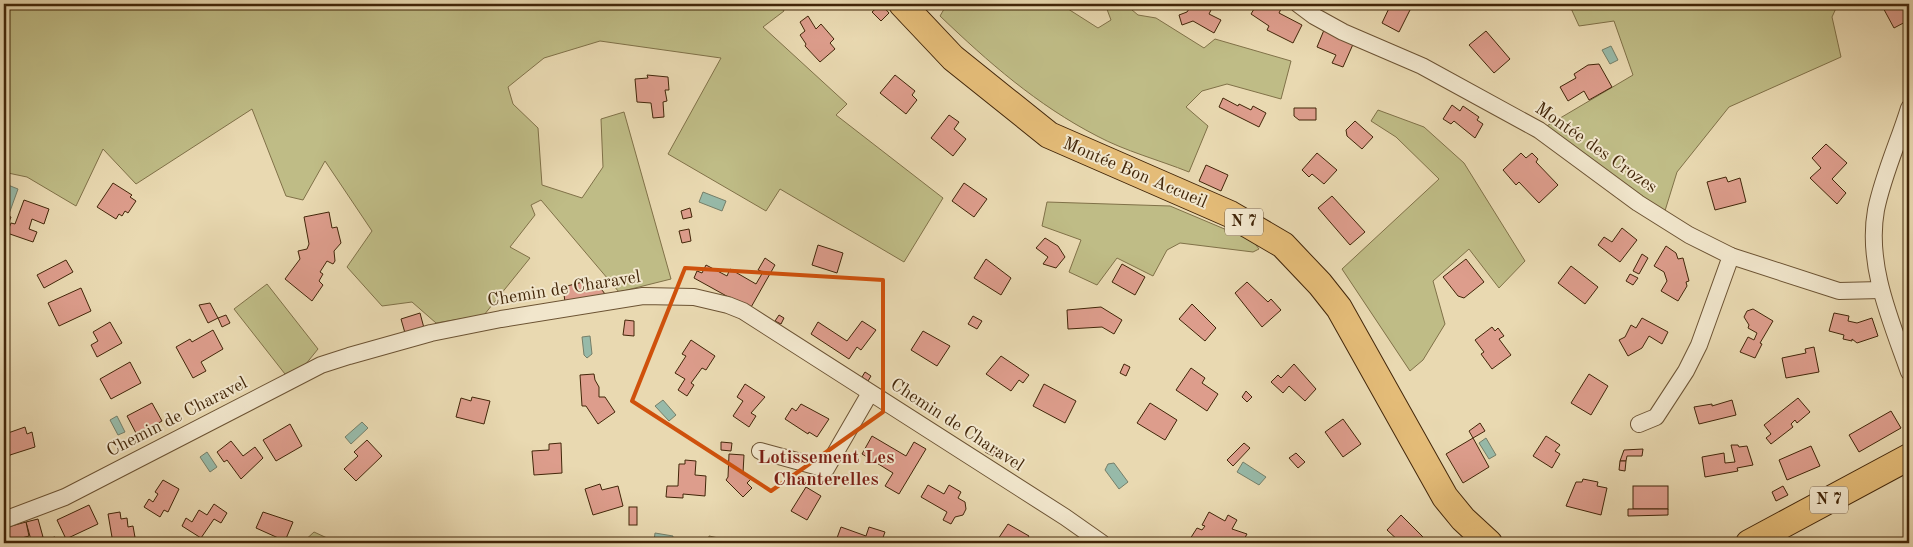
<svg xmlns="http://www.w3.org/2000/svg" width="1913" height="547" font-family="'Old Standard TT',serif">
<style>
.green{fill:#bfbc86;stroke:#807148}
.water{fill:#97baa9;stroke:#757f69}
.building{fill:#dd9d8c;stroke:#422609}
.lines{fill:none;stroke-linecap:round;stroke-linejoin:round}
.minor-casing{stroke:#6c5333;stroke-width:18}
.primary-casing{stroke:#422609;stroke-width:28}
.minor{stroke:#f1e6cc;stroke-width:16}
.primary{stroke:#e4bc78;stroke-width:26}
.marked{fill:none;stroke:#cf510c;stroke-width:4;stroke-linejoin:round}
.labels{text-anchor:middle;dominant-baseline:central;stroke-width:4;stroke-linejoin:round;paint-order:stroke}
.shield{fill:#f1e6cc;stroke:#766044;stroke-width:1}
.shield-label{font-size:16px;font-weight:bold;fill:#422609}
.street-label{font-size:18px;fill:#422609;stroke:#f1e6cc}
.neighbourhood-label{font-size:19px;font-weight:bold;fill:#7a1f14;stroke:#f1e6cc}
</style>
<rect width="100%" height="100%" fill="#e9d9b1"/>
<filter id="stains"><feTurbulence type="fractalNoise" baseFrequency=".004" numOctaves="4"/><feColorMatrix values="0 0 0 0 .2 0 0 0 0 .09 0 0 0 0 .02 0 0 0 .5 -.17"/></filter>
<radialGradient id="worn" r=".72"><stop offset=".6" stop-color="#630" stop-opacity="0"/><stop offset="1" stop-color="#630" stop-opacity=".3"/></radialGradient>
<g class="green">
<path d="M4,4H781L784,11L763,27L847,104L836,115L943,198L904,262L780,189L766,211L668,154L721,58L600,41L544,58L508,87L513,104L538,128L542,185L582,198L603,167L601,119L624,112L671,279L619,292L541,200L531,205L535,215L510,247L530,258L484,315L436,323L412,302L382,306L347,267L372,231L325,161L303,200L286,196L252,109L136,184L103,149L76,206L27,177L8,173L4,177Z"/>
<path d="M947,4H1064L1065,7L1098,28L1111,20L1105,4H1125L1138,15L1156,18L1204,48L1215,39L1291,61L1281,99L1227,84L1202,91L1186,107L1208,126L1189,172C1159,160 1125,151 1097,136C1037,105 988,62 940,16Z"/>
<path d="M1569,4H1838L1832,17L1841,57L1729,107L1677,172L1664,214L1545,127L1633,75L1614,21L1579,26Z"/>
<path d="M1378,110L1424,127L1464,163L1525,261L1499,288L1469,249L1433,281L1445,324L1423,360L1410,371L1342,269L1439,179L1396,137L1371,121Z"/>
<path d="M1047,202L1170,206L1253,241L1259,249L1253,252L1180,243L1167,250L1153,276L1117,258L1097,285L1069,272L1081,240L1042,226Z"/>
<path d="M267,284L318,349L305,365L285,374L234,309Z"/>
<path d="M314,532L338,543H302Z"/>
<path d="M709,536L742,543H708Z"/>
</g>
<g class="water">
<path d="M1611,46L1618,60L1610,64L1602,50Z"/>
<path d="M8,185L18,189L9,214L4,212V195Z"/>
<path d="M703,192L726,201L722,211L699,202Z"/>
<path d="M590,336L592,354L587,358L584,355L582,337Z"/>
<path d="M663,400L676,415L669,421L655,406Z"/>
<path d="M117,416L125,432L118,435L110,420Z"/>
<path d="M362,422L368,428L351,444L345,437Z"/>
<path d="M1486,438L1496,455L1489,459L1479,443Z"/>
<path d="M207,452L217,467L210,472L200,457Z"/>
<path d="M1243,462L1266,477L1259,485L1237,472Z"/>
<path d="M1114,463L1128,482L1119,489L1105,470L1108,464Z"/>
<path d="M655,533L673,536L672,543L654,541Z"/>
</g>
<g class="building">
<path d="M881,4L889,13L881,21L872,12Z"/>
<path d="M1188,4H1214L1209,14L1221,20L1214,33L1193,21L1182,25L1179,15L1187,12L1191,6Z"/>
<path d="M1257,4H1270L1281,9L1279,13L1302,25L1293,43L1267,30L1269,26L1251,14Z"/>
<path d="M1391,4L1412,6L1399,32L1382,23Z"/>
<path d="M1881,4H1902L1909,20L1894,28Z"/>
<path d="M808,16L816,29L821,24L834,39L830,43L835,49L820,62L805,46L806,44L800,35L805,31L800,22Z"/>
<path d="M1324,30L1354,42L1343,67L1332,63L1336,55L1317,47Z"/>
<path d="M1486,31L1510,59L1494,73L1469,45Z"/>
<path d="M1599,64L1612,87L1589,100L1584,91L1568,101L1560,87L1576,78L1574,74L1588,65Z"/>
<path d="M647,75L668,77L669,90H665L667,101L663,102L664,117L653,118L651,103L637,102L635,79L648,78Z"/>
<path d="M895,75L915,91L912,95L917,100L906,114L880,93Z"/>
<path d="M1223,98L1238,106L1239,104L1251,110L1253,106L1266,113L1259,127L1219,107Z"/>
<path d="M1452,105L1460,111L1463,106L1479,117L1477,120L1483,124L1475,138L1454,121L1451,124L1443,119Z"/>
<path d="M1294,108H1316V120H1299L1294,116Z"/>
<path d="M949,115L959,122L954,129L966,139L953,156L931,138Z"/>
<path d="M1355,121L1373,137L1362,149L1347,136L1346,130Z"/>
<path d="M1826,144L1847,163L1832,179L1846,193L1837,204L1810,178L1821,168L1812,158Z"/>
<path d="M1317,153L1337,170L1324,184L1312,174L1309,177L1302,170Z"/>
<path d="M1521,153L1526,158L1532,153L1538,159L1536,162L1558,185L1539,203L1519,182L1516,185L1503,170Z"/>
<path d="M1206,165L1228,175L1221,191L1199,181Z"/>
<path d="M1726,177L1728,182L1740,178L1746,202L1715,210L1707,182Z"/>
<path d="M113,183L132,195L130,197L136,201L128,213L125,211L122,216L119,214L116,219L97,207Z"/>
<path d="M964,183L987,199L974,217L952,201Z"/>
<path d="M1332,196L1365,232L1350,245L1318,208Z"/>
<path d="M24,200L49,209L44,224L32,219L29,229L37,232L33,242L7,233L11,223L15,224Z"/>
<path d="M690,208L692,217L683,219L681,211Z"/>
<path d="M329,212L332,228L337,227L341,243L334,251L335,261L333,264L327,261L320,272L323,274L319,281L323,285L312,301L285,279L300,259L298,251L307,249L309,244L304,217Z"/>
<path d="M4,214L11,217L5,232L4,231Z"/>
<path d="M1622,228L1637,240L1620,262L1598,245L1604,237L1612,242Z"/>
<path d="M689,229L691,241L682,243L679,231Z"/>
<path d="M1045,238L1058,246L1065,257L1056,268L1043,264L1048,257L1036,248Z"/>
<path d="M818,245L843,253L837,273L812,265Z"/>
<path d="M1666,246L1676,253L1678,259L1683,258L1689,281L1686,282L1687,286L1678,301L1661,291L1667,281L1664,272L1654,266Z"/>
<path d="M1642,254L1648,258L1639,274L1633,271Z"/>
<path d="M765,258L775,265L750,309L694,278L697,271L702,273L706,265L727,276L730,269L756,284L763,272L758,270Z"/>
<path d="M986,259L1011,278L1001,295L974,278Z"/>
<path d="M1466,259L1484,282L1464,298L1458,296L1443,277Z"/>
<path d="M66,260L73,272L44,288L37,275Z"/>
<path d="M1122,264L1145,277L1135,295L1112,282Z"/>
<path d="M1571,266L1598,287L1585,304L1558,283Z"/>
<path d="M1630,274L1638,278L1633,285L1626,281Z"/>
<path d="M583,282L585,291L599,286L605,294L565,302L563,287Z"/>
<path d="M1247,282L1268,302L1271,299L1281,310L1262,327L1235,293Z"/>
<path d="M81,288L91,311L59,326L48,303Z"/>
<path d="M210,303L218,318L208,323L199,305Z"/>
<path d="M1192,304L1216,328L1205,341L1179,319Z"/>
<path d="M1101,307L1122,320L1114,334L1102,327L1068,329L1067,310Z"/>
<path d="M1753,309L1773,321L1760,343L1762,344L1755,358L1740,352L1748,337L1754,340L1757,333L1748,328L1749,325L1744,317L1747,311Z"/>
<path d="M420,313L424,328L405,333L401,319Z"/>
<path d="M1834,313L1849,316L1848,321L1857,323L1872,318L1878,336L1857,343L1852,339V341L1843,339L1844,335L1829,331Z"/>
<path d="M226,315L230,323L222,327L218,318Z"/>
<path d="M779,315L784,318L781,324L775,321Z"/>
<path d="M973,316L982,321L977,329L968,324Z"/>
<path d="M1642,318L1668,332L1662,344L1649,336L1642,348L1628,356L1619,340L1625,337L1631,325L1636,328Z"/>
<path d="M625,320L634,321V336L623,335Z"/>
<path d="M862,321L876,330L861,350L857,347L849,359L811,334L818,322L847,341Z"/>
<path d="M110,322L122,343L97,357L91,345L98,341L93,332Z"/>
<path d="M1492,327L1495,331L1498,328L1504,336L1499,339L1511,355L1492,369L1481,354L1484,352L1475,340Z"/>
<path d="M213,330L223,349L201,362L206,371L193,378L176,347L190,339L192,342Z"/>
<path d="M923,331L950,346L937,366L911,350Z"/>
<path d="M691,340L715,356L706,370L702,368L691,383L694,385L687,396L678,390L685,379L675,373L686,356L682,354Z"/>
<path d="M1814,347L1819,372L1786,378L1782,358L1806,353L1805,349Z"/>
<path d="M1001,356L1029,375L1023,383L1019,380L1011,391L986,374Z"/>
<path d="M130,362L141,383L111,399L100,379Z"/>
<path d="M1124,364L1130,367L1126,376L1120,373Z"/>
<path d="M1294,364L1316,389L1305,401L1289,386L1283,393L1271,382L1278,375L1281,378Z"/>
<path d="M1191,368L1205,378L1202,383L1218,394L1207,411L1176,390Z"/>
<path d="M865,372L871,376L868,381L862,377Z"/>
<path d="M594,374L595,380L599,387V397H605L615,412L598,424L586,406H582L580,375Z"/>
<path d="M1589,374L1608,386L1591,415L1571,403Z"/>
<path d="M745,384L765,397L751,413L756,416L749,427L733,416L743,401L737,397Z"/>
<path d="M1044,384L1076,401L1065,423L1033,406Z"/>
<path d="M1246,391L1252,397L1247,402L1242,397Z"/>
<path d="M472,397L490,401L484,424L456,417L461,398L471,401Z"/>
<path d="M1798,398L1810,412L1797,423L1795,420L1791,424L1793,427L1771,444L1766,438L1771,434L1764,425Z"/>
<path d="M1732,400L1736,415L1699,424L1694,407L1712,404V406Z"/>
<path d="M152,403L162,421L137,435L127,416Z"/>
<path d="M1150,403L1177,420L1165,440L1137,423Z"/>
<path d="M801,404L829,419L817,437L809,432L808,434L785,419L792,408L796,411Z"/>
<path d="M1891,411L1901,428L1859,452L1849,435Z"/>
<path d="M1343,419L1361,444L1343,457L1325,432Z"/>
<path d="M1480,423L1485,431L1473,438L1469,431Z"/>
<path d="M290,424L302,446L276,461L263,440Z"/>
<path d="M25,427L27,434L32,432L35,447L10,455L5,471L4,429L8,433Z"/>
<path d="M872,436L906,456L914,442L926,449L899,494L885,486L893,473L862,454Z"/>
<path d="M1546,436L1560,445L1555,451L1560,454L1552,468L1533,456Z"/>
<path d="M1473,438L1489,467L1463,483L1446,454Z"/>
<path d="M367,440L382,456L356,481L344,469L358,456L354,452Z"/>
<path d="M231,441L243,456L255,447L263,458L241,479L227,460L224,462L217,452Z"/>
<path d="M721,442L732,443L731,451L721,450Z"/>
<path d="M561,443L562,473L534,475L532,451L549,450V444Z"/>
<path d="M990,443L997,447L993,456L985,452Z"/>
<path d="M1244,443L1250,448L1233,466L1227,460Z"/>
<path d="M1731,445H1738L1739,447L1747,446L1753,465L1737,468L1738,471L1705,477L1702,457L1724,453L1725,463L1735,462Z"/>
<path d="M1811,446L1820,466L1787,480L1779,460Z"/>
<path d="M1643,449L1642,456H1627L1626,461H1620L1624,450Z"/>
<path d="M1296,453L1305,462L1298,468L1289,458Z"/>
<path d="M729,454L744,455L743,473L751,479L747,483L752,488L743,497L726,480L728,477Z"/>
<path d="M685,460L696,461L695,475L706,476L705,496L683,494V498L666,497L667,486H678L679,464H685Z"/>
<path d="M1620,461H1626L1625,471L1619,470Z"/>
<path d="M1583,479L1598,482L1597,486L1607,488L1601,515L1566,506L1576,482H1582Z"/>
<path d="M163,480L179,489L168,512L164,510L160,517L144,507L149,499L153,502L158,494L155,492Z"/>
<path d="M600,484L602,490L618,486L623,506L593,515L585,489Z"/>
<path d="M928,485L944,494L949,485L961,492L958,498L965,502L966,509L963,515L955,517L951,524L943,520L947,512L921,497Z"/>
<rect x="1633" y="486" width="35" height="23"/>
<path d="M1783,486L1788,495L1776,501L1772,492Z"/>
<path d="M806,487L821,496L807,520L791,511Z"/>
<path d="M214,504L227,513L221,523L214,519L201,538L182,526L186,518L192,522L199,510L207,515Z"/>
<path d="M89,505L98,524L66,539L57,520Z"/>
<rect x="629" y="507" width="8" height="18"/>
<path d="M1628,509H1668V515L1628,516Z"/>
<path d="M120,512L121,519L127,518L128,527L133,526L136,543H113L108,514Z"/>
<path d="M263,512L293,522L285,541L256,528Z"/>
<path d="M1209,512L1225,521L1228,515L1237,520L1232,529L1247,534L1242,543H1227L1222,540L1220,543L1209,541L1208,543H1197L1190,539L1197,528L1202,530L1205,526L1202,525Z"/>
<path d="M1401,515L1427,541L1425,543H1401L1387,530Z"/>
<path d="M38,519L43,537L31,540L26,522Z"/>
<path d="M26,522L29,536L11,541L8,532L4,533V528Z"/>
<path d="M1008,524L1029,536L1025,543H1005L998,539Z"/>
<path d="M841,527L866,536L869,527L885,532L881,543H852L837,538Z"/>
<path d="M55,537L56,543H44L43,540Z"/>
<path d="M1055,539L1062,543H1052Z"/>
</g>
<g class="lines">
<g class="minor-casing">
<g id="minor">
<path d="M1298,4L1314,16L1343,32L1422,66L1539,130L1638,203L1689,235L1731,256L1839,291L1881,290"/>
<path d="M1909,108C1899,141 1883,175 1876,210C1866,265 1891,321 1909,372"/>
<path d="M1639,424L1656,417L1686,371L1699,345L1731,256"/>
<path d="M760,451L826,469L870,393"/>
<path d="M4,520L65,497L321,365L349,356L431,333L501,319L643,296L694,297L728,305L743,311L1065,517L1102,543"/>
</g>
</g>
<g class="primary-casing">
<g id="primary">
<path d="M902,4L953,58L1049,135L1230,214L1283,245L1320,284L1339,308L1445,497L1463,519L1489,543"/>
<path d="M1749,543L1909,457"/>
</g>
</g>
<use href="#minor" class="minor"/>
<use href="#primary" class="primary"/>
</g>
<path class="marked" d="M685,268L883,280V412L771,491L632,401Z"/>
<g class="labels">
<g class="shield">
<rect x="1225" y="208.5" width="38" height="27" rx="4"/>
<rect x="1810" y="486.5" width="38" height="27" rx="4"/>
</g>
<g class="shield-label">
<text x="1244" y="222">N 7</text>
<text x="1829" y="500">N 7</text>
</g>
<g class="street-label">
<text transform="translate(1596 148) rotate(35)">Montée des Crozes</text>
<text transform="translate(1135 173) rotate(23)">Montée Bon Accueil</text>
<text transform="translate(564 289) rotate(-9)">Chemin de Charavel</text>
<text transform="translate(177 417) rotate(-27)">Chemin de Charavel</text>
<text transform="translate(957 425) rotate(33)">Chemin de Charavel</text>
</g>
<g class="neighbourhood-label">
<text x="826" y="458">Lotissement Les<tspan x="826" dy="22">Chanterelles</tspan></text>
</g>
</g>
<rect width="1913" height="547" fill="none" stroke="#e9d9b1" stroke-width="20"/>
<rect x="5" y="5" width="1903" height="537" fill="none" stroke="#422609" stroke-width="2.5"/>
<rect x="10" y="10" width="1893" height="527" fill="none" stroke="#422609"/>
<rect width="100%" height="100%" filter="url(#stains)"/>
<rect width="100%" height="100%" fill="url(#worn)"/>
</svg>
